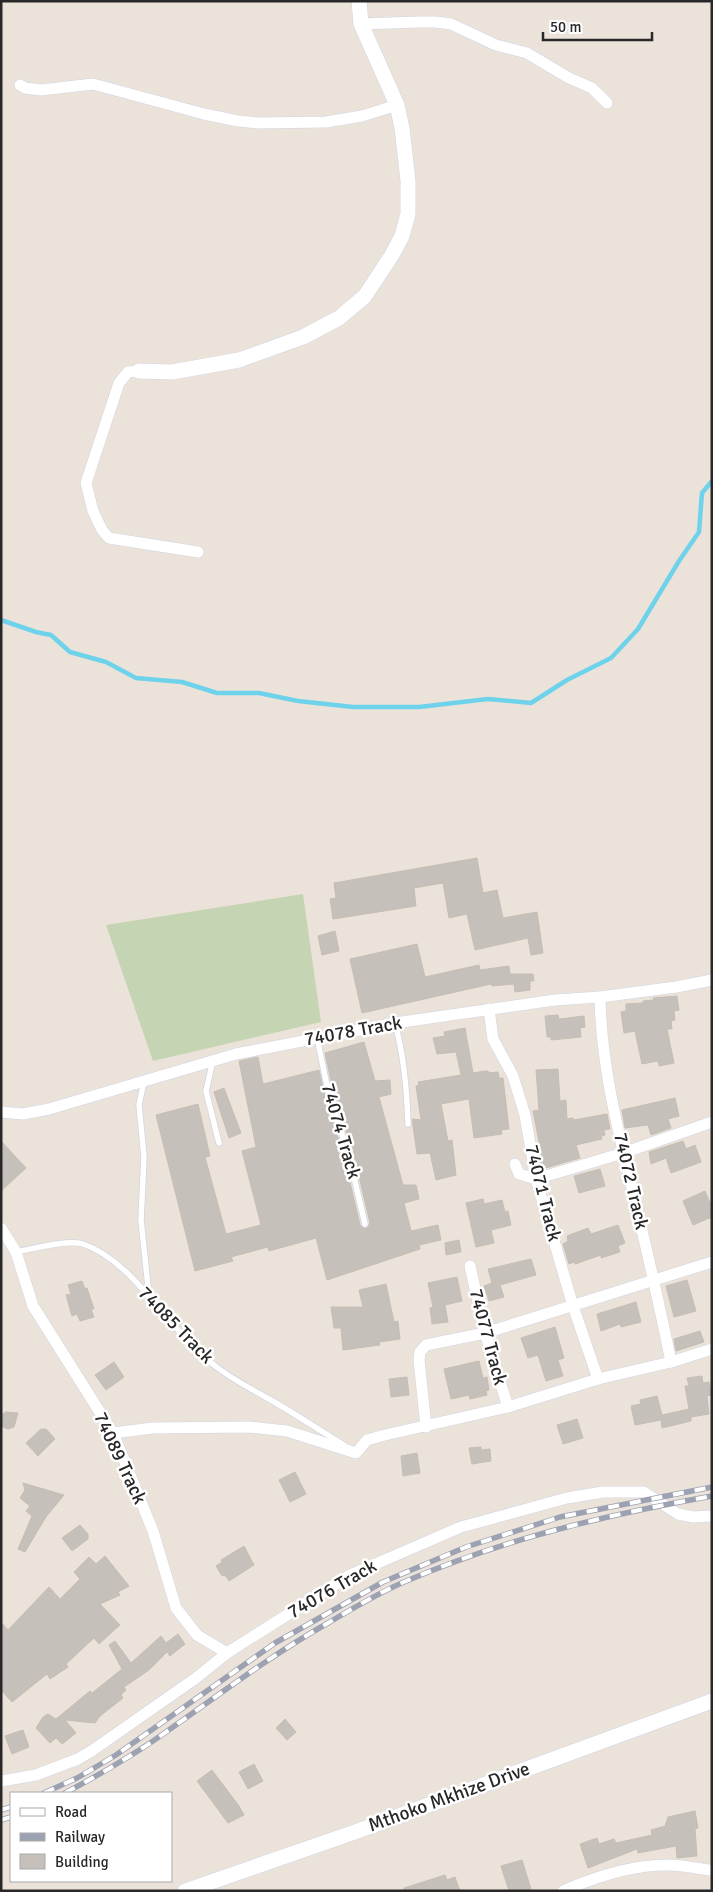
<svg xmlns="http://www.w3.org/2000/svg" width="713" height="1892" font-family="Signika,sans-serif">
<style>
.cemetery{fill:#c5d4b2}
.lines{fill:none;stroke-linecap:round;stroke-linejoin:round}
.stream{stroke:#6fd2eb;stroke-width:4.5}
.building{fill:#c6c0ba;stroke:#c6beb4}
.service-casing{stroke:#d0d4e1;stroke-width:7}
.minor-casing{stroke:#d0d4e1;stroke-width:12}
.tertiary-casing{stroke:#d0d4e1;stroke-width:16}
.service{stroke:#fff;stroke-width:5.5}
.minor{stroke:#fff;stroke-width:11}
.tertiary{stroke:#fff;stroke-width:15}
.rail-casing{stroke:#9da2b2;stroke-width:5.5}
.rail{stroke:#fff;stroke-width:4;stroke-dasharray:11;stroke-linecap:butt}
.labels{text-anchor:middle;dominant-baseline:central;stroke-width:5;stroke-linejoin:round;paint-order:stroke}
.street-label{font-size:19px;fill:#282828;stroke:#fff}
</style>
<rect width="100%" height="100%" fill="#ebe3da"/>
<path class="cemetery" d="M303,894L321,1022L153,1061L106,925Z"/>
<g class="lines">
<path class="stream" d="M1,620L36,632L51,635L70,652L106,662L136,678L182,682L217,693H259L298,701L353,707H419L488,699L531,703L567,680L611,658L638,629L679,561L699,532L702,493L712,481"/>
</g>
<g class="building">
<path d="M477,858L483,893L497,890L503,918L537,912L543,953L531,955L528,938L475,950L467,914L449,918L443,883L414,888L416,906L333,919L330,899L336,898L334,883Z"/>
<path d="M335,931L339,951L322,955L318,936Z"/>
<path d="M417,944L425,977L479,965L480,970L509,966L510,974H533L534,981H530V990L515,992L514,984L492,986L491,984L362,1013L350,959Z"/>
<path d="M677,996L679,1010L674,1011L675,1020L671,1021L672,1029H667L674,1063L659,1066L658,1061L642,1064L635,1031L624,1033L621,1012L626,1011V1004L643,1003V1001L654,1000L653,998Z"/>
<path d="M558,1015L559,1019L584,1016L585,1027L580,1028L581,1037L551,1040V1037H547L545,1016Z"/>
<path d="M465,1028L473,1073L485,1071H488L489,1073L498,1072L499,1078H503L509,1129L501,1130L502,1134L474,1138L469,1099L441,1104L448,1141L452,1140L456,1175L436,1180L430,1153L417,1154L412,1119L421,1120L416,1086L419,1085L418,1082L461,1075L456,1052L437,1054L433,1038L445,1036L444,1032Z"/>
<path d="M364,1042L375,1081L390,1080L391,1094L379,1097L403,1185H416L419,1199L404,1203L411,1231L438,1225L441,1240L419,1245L420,1249L327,1280L316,1238L269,1251L268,1247L231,1257L233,1261L195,1271L156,1115L198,1104L210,1156L205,1157L226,1234L261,1225L242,1151L256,1147L239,1061L258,1057L263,1084L319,1070L326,1101L343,1153L360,1225L363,1228H367L370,1223L353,1151L335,1099L325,1053Z"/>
<path d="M558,1069L560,1101L566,1100L567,1119L573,1118L574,1120L607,1114L610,1129L604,1130L605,1135L601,1136L602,1139L576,1145L580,1158L542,1169L540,1157H542L533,1111L539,1110L536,1070Z"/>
<path d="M224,1088L241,1133L229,1138L214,1092Z"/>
<path d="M675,1098L679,1116L668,1119L671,1128L651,1135L648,1125L625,1128L622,1110Z"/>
<path d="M1,1141L26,1168L1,1191Z"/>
<path d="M683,1141L686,1149L695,1145L701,1162L671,1173L666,1158L651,1164L649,1152Z"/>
<path d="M600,1169L605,1186L579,1193L574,1176Z"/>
<path d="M705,1191L712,1207V1217L693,1225L683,1201Z"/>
<path d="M483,1199L484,1204L502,1200L505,1212L508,1211L511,1225L491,1230L494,1243L476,1247L466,1203Z"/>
<path d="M618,1225L625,1243L618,1246L620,1252L601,1258V1255L575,1264L574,1262L569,1264L563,1244L568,1241L567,1236L588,1228L591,1234Z"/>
<path d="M459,1240L461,1252L446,1255L445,1243Z"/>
<path d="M531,1259L536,1275L500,1285L504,1297L489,1301L484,1286L492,1283L488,1269Z"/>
<path d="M457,1277L462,1301L445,1305L448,1322L432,1324L430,1308L433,1307L428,1283Z"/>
<path d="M687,1280L696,1311L674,1317L666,1286Z"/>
<path d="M82,1281L85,1289L87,1288L94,1309H91L94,1317L80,1321L77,1314L72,1316L66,1295L71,1294L68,1285Z"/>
<path d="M386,1284L394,1322L398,1321L400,1339L379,1342L380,1345L343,1350L341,1328H334L331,1307H363L359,1290Z"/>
<path d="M636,1302L641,1322L621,1327L620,1324L601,1331L597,1314Z"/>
<path d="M555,1327L564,1358L558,1360L563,1376L546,1381L538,1355L528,1358L521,1338Z"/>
<path d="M700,1331L704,1342L676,1351L674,1339Z"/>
<path d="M479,1361L483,1378L487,1377L489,1390L486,1391L487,1395L470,1399L469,1395L451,1399L444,1369Z"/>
<path d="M114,1362L124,1377L106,1390L95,1375Z"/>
<path d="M702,1376L703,1383L709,1382L711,1395L707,1396L709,1414L691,1417V1421L662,1428L661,1420L635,1425L631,1406L641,1404L640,1400L657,1396L662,1415L689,1409L685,1386H689L687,1378Z"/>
<path d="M407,1377L409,1395L391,1397L389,1379Z"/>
<path d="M6,1412L18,1413L14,1427L8,1429L1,1426V1415Z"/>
<path d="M577,1419L583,1438L563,1444L557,1425Z"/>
<path d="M41,1429H46L55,1439L38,1456L26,1443Z"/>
<path d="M481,1447V1450L490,1449L491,1461L472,1464L469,1448Z"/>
<path d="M417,1453L420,1473L403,1476L401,1456Z"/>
<path d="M295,1472L306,1494L290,1502L279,1480Z"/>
<path d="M23,1483L64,1495L46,1517L25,1552L18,1549L32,1516L26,1511L30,1506L20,1498L25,1490Z"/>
<path d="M80,1525L88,1534V1539L72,1551L62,1538Z"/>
<path d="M244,1546L254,1565L229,1581L225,1575L222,1576L216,1566L222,1562L221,1560Z"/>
<path d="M105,1556L129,1586L118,1592L120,1595L100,1604L120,1625L99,1644L94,1638L66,1664L68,1667L50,1679L47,1674L12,1702L1,1690V1622L8,1630L49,1587L60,1599L80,1579L74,1572L89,1557L96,1564Z"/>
<path d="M178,1634L185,1644L170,1656L167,1652L149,1670L124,1687L126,1690L121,1695L123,1698L100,1716L95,1723L65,1720L76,1733L62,1744L56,1738L50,1743L36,1728L43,1717L48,1714L56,1719L90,1691L92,1693L122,1669L109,1645L115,1641L131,1663L161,1636L166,1643Z"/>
<path d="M285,1719L296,1732L287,1740L276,1728Z"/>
<path d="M23,1730L29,1747L12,1754L5,1736Z"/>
<path d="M254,1764L263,1781L248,1789L239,1772Z"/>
<path d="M212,1770L239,1806L244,1815L228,1823L197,1781Z"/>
<path d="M695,1811L698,1828L695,1829L697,1856L677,1858L676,1846L638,1853L637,1849L588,1868L580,1844L597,1838L599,1844L614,1839L616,1843L652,1835L651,1830L665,1826L668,1817Z"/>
<path d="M522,1860L531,1889L524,1891H509L501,1866Z"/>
<path d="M445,1875L447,1880L455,1877L460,1891H404V1888Z"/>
</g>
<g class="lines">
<g class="service-casing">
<g id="service">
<path d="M395,1023C404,1056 407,1090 408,1124"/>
<path d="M317,1038L330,1100L348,1152L365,1224"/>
<path d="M213,1060L206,1091L219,1143"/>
<path d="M144,1081L139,1105L144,1157L141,1220L149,1296"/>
<path d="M16,1252C33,1249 67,1239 83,1244C134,1261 171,1333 214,1365C231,1379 250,1388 269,1399C294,1413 319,1430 344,1445"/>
</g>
</g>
<g class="minor-casing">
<g id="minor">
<path d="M361,24L418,22H436L451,24L496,45L527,53L569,78L592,88L607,103"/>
<path d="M20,85L25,88L41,90L93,84L204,114L238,121L258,123L326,122L362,116L397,105"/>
<path d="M139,371L128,372L119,383L86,483L93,511L102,530L109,538L198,552"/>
<path d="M600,997C601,1064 618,1131 634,1196C647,1251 660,1307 671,1362"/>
<path d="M489,1009L493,1039L513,1076L525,1115L536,1179L573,1306L598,1379"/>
<path d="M1,1112L23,1114L49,1109L236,1054L395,1023L555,1000L600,997L676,987L712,980"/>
<path d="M515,1164L519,1174L536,1179L623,1153L712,1122"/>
<path d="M1,1228L16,1252L33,1306L113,1433L153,1531L176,1608L197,1635L227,1653"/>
<path d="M470,1266L485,1333L508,1407"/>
<path d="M426,1427L419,1360L420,1352L426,1345L485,1333L712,1262"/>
<path d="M113,1433L153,1428L249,1427L287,1431L356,1453L367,1440L385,1435L508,1407L598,1379L671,1362L712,1349"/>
<path d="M1,1781L36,1775L78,1759L93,1750L196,1678L227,1653L350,1575L461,1527L567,1498L603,1492H644L678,1514L693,1517L712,1516"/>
<path d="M563,1891C595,1877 632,1865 667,1865C681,1865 695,1868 709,1870"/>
</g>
</g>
<g class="tertiary-casing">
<g id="tertiary">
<path d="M139,371L172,372L239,360L303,337L339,318L365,296L392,255L402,236L408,214V181L402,128L397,105L361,24L359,1"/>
<path d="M185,1891L355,1832L712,1701"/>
</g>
</g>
<use href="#service" class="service"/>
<use href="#minor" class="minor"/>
<use href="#tertiary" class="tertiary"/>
<g class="rail-casing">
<g id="rail">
<path d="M44,1793L77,1778L116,1755L275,1643L383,1582L466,1547L560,1517L712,1487"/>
<path d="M65,1793C95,1777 125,1760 153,1741C211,1701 266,1658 328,1623C352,1609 378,1593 404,1582C503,1539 606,1515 712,1496"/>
<path d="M1,1810L11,1807"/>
<path d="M1,1820L11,1817"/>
</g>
</g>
<use href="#rail" class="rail"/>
</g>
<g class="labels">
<g class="street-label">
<text transform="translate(353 1031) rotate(-10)">74078 Track</text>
<text transform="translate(341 1131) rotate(74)">74074 Track</text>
<text transform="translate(631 1181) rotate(77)">74072 Track</text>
<text transform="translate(543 1193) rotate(76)">74071 Track</text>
<text transform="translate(176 1325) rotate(46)">74085 Track</text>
<text transform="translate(488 1337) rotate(75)">74077 Track</text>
<text transform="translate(120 1458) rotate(65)">74089 Track</text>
<text transform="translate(332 1589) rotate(-30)">74076 Track</text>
<text transform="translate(449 1797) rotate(-20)">Mthoko Mkhize Drive</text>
</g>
</g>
<rect width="713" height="1892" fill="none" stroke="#282828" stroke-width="5"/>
<rect x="10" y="1792" width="162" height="90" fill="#ffffff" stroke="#a9a9a9"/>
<rect x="20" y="1808" width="25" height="8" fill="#ffffff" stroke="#a9a9a9"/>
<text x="55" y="1817" font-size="15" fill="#282828">Road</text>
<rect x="20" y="1833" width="25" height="8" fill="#9da2b2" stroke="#a9a9a9"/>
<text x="55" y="1842" font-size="15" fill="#282828">Railway</text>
<rect x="20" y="1854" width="25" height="15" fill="#c6c0ba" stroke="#a9a9a9"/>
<text x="55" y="1867" font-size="15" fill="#282828">Building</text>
<path d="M543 32v8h109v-8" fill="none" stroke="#282828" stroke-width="2.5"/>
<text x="550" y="32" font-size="15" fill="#282828" stroke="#ffffff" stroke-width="4" paint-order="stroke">50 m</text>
</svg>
